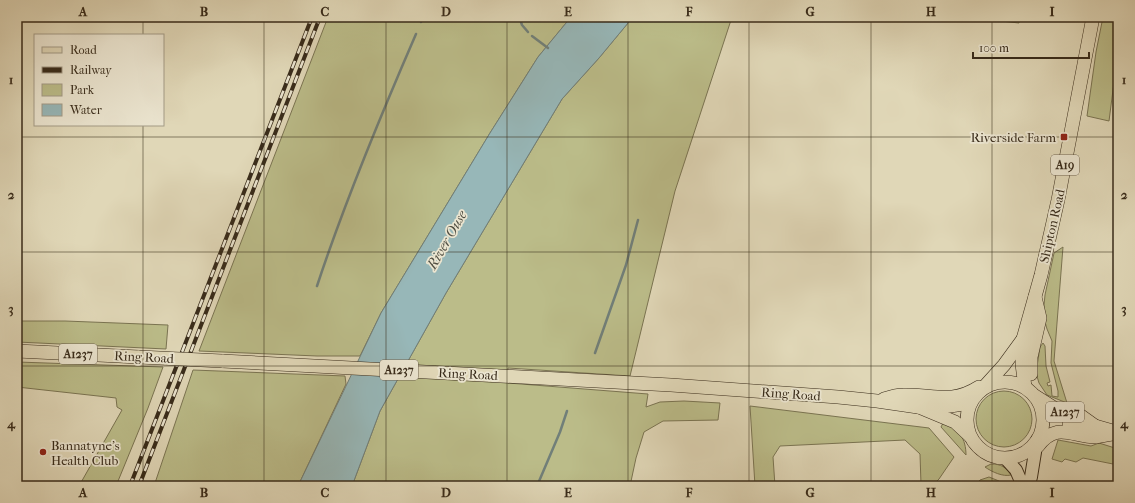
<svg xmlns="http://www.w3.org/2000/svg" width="1135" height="503" font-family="'IM FELL French Canon',serif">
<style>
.green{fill:#bbbc89;stroke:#7a7452}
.water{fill:#97b7b8;stroke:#717f79}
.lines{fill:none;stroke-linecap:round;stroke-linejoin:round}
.stream{stroke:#717f79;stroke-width:2.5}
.primary-casing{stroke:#382b1a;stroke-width:14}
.highway-casing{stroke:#382b1a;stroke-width:14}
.primary{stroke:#e0d7b7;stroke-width:12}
.highway{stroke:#e0d7b7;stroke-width:13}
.rail-casing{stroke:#382b1a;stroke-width:4}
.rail{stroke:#ebe5d0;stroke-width:2.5;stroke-dasharray:8;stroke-linecap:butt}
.highway-bridge-casing{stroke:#382b1a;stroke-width:14;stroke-linecap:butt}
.highway-bridge{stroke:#e0d7b7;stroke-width:13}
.grid{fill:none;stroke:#382b1a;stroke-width:1;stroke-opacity:0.55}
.poi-dot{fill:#8f2418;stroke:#ebe5d0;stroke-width:1.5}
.labels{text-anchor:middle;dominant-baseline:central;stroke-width:3.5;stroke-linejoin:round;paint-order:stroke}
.shield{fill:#ebe5d0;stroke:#6e6351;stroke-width:1}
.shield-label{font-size:12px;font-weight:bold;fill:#382b1a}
.poi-label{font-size:13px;fill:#382b1a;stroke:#ebe5d0;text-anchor:end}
.street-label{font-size:13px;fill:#382b1a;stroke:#ebe5d0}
.water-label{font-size:14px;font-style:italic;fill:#504e42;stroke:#ebe5d0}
.neatline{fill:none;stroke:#382b1a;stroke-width:1.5}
.grid-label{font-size:13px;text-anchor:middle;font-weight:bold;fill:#382b1a}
</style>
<rect width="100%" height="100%" fill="#e0d7b7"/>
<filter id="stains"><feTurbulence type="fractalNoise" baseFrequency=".005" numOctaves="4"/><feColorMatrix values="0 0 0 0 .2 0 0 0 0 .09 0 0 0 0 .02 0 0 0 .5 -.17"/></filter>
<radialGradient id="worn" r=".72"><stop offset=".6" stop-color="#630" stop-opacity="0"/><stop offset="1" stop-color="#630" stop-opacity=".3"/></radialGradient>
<g class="green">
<path d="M328,17H571L538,57L490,133L381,313L360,356H317L199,351Z"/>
<path d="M633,17H732L675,191L630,376L508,368V383L648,394L646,407L660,402L684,401L720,403L718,420L663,421L644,432L636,458L630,486H352L380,411L446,293L562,99L599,58Z"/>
<path d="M966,17H1020L1019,23Z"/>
<path d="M1103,17H1118V51L1109,121L1087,116L1096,52Z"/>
<path d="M1063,247L1054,361L1067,403L1047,395L1039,383L1036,373L1040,347L1043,343L1045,346L1046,366L1050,382L1047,383L1048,386L1051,385L1052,396L1058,397V391L1051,363L1052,341L1047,329L1043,315L1045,295L1054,253Z"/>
<path d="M17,321H65L168,325L166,349L17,342Z"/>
<path d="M17,362L163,367L148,408L116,486H79L122,410L117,407L116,398L17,387Z"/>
<path d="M193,370L345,376L346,384L298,486H154Z"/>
<circle cx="1004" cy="419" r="28"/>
<path d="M750,406L929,428L954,457L939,479L932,486H919L921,484L920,454L905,440L780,446L773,457L775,486H755Z"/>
<path d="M943,423C959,428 966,439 966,455L941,427Z"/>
<path d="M1058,440L1091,446L1099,443L1118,449V465L1083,458L1076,462L1065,459L1062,462L1052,459Z"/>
<path d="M991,464C1001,464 1006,467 1011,475C1003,477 992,472 985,467Z"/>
<path d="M989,477L999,481L1005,486H974L980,480Z"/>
</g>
<path class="water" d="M571,17H633L599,58L562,99L446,293L380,411L352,486H298L381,313L490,133L538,57Z"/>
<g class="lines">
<g class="stream">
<path d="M515,17L520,19L522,25L528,32"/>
<path d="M421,22L423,17"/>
<path d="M532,36L548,48"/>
<path d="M317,286C345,201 380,117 416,34"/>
<path d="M595,353L626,265L638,220"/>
<path d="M537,486L560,432L567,411"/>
</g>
<g class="primary-casing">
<g id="primary">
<path d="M1005,458L1016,470L1023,486"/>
<path d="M1028,486L1031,477L1037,440"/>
</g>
</g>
<g class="highway-casing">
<g id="highway">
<path d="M17,351L139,357"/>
<path d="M222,361L671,385L838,397L877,401L918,407L932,405L950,406L970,403"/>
<path d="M1031,374V357L1040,318L1035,297"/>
<circle cx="1005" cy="420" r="38"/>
<path d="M985,386L1004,365L1023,339"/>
<path d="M1025,387L1022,364L1023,339L1041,275L1058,200L1093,17"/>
<path d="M1035,396L1054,408L1081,416L1095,426"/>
<path d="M884,399C890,397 897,395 903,395C933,394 951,405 979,387"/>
<path d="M919,407L955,422L970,436"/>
<path d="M1069,424L1079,426H1095L1116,432"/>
<path d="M1038,446C1057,421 1072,437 1096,437C1103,436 1111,434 1118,433"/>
</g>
</g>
<use href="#primary" class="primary"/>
<use href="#highway" class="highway"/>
<g class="rail-casing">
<g id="rail">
<path d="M130,486L312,17"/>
<path d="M139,486L320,17"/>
</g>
</g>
<use href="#rail" class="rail"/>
<g class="highway-bridge-casing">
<path id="highway-bridge" d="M139,357L222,361"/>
</g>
<use href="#highway-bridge" class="highway-bridge"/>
</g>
<path class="grid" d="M143,17V35M264,17V486M386,17V486M507,17V486M628,17V486M749,17V486M871,17V486M992,17V486M143,125V486M17,137H1118M17,252H1118M17,366H1118"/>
<g class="poi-dot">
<rect x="1060" y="133" width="8" height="8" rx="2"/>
<circle cx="43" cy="452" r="4"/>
</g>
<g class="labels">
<g class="shield">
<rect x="1051" y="155" width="28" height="20" rx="3"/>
<rect x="59" y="344" width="38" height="20" rx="3"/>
<rect x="380" y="360" width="38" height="20" rx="3"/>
<rect x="1046" y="402" width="38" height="20" rx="3"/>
</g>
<g class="shield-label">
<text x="1065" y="165">A19</text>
<text x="78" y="354">A1237</text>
<text x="399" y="370">A1237</text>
<text x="1065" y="412">A1237</text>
</g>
<g class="poi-label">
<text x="1056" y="137">Riverside Farm</text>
<text x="51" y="445" text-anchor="start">Bannatyne's<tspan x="51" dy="15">Health Club</tspan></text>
</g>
<g class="street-label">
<text transform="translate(1052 226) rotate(-77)">Shipton Road</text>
<text transform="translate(144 357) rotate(3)">Ring Road</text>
<text transform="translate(468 374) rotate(3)">Ring Road</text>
<text transform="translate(791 394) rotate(4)">Ring Road</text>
</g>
<g class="water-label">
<text transform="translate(447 240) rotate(-60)">River Ouse</text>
</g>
</g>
<rect width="1135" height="503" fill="none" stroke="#e0d7b7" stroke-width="44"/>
<rect x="34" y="34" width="130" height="92" fill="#ebe5d0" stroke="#a39b87"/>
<rect x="42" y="47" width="20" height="6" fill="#e0d7b7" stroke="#a39b87"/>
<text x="70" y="54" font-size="12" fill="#382b1a">Road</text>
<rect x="42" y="67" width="20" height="6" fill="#382b1a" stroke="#a39b87"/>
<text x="70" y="74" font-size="12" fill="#382b1a">Railway</text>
<rect x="42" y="84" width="20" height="12" fill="#bbbc89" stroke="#a39b87"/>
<text x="70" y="94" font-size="12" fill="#382b1a">Park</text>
<rect x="42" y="104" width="20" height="12" fill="#97b7b8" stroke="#a39b87"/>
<text x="70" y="114" font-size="12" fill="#382b1a">Water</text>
<path d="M973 52v6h116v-6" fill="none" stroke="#382b1a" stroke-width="2"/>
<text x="979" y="52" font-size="12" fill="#382b1a" stroke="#ebe5d0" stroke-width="3" paint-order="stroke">100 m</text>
<rect x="22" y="22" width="1091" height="459" class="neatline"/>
<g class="grid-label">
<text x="83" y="16">A</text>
<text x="204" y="16">B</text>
<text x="325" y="16">C</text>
<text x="446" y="16">D</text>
<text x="568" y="16">E</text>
<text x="689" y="16">F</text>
<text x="810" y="16">G</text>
<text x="931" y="16">H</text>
<text x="1052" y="16">I</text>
<text x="11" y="84">1</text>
<text x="1124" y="84">1</text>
<text x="11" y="199">2</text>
<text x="1124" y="199">2</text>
<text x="11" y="313">3</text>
<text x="1124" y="313">3</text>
<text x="11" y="428">4</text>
<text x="1124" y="428">4</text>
<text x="83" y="497">A</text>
<text x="204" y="497">B</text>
<text x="325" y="497">C</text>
<text x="446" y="497">D</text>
<text x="568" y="497">E</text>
<text x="689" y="497">F</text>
<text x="810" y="497">G</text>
<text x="931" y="497">H</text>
<text x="1052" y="497">I</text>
</g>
<rect width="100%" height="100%" filter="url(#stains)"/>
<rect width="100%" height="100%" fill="url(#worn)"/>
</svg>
